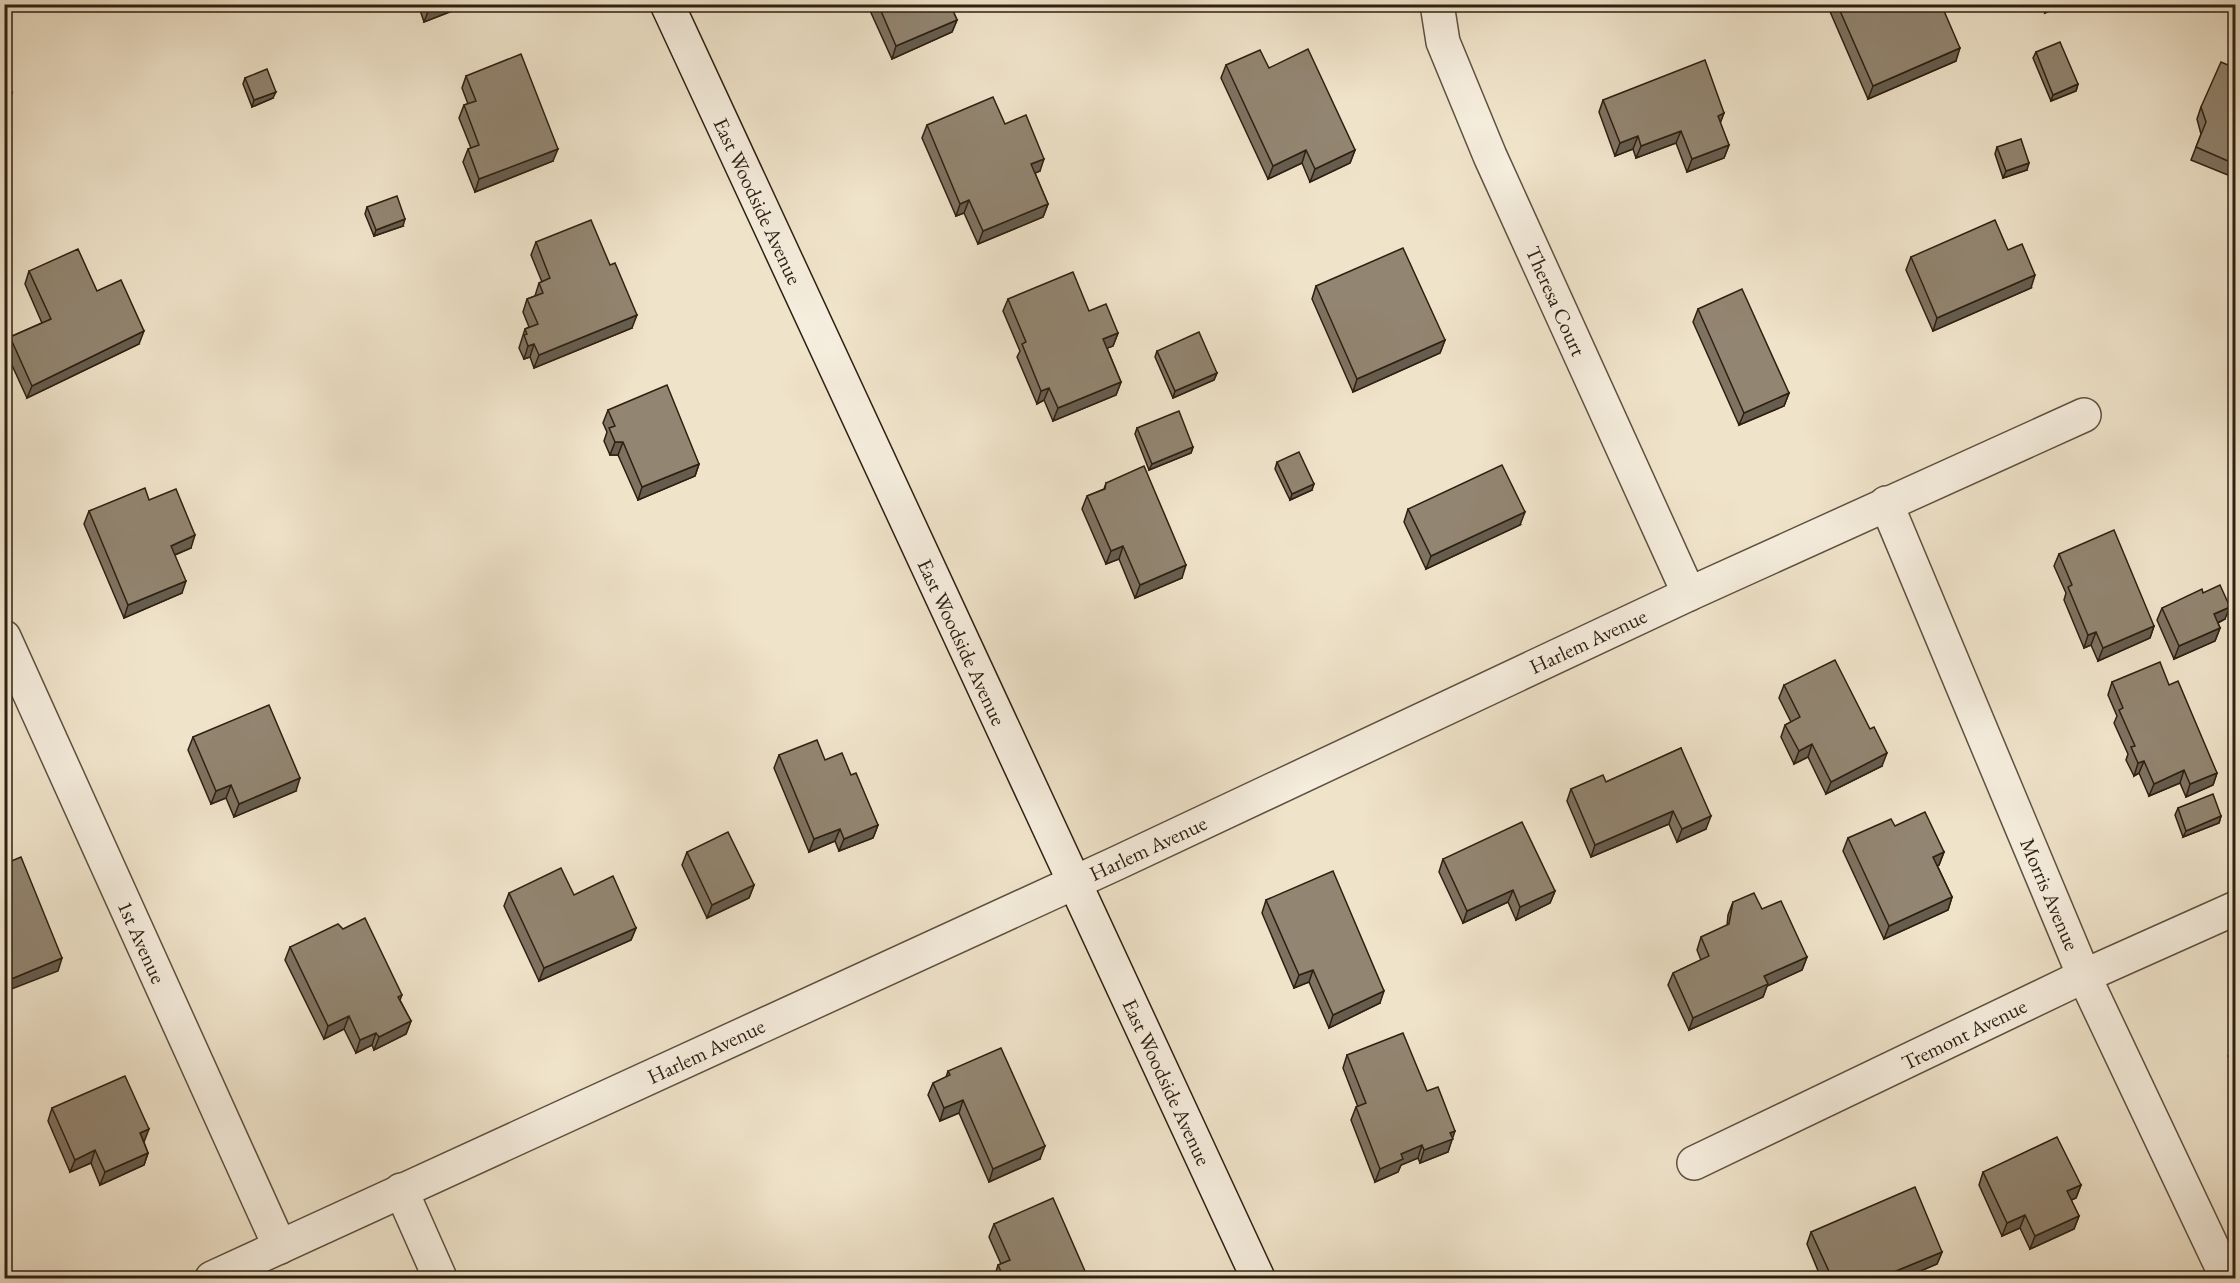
<svg xmlns="http://www.w3.org/2000/svg" width="2240" height="1283" font-family="'EB Garamond',serif">
<style>
.lines{fill:none;stroke-linecap:round;stroke-linejoin:round}
.minor-casing{stroke:#5e513f;stroke-width:36}
.secondary-casing{stroke:#2e2011;stroke-width:36}
.minor{stroke:#f5eddd;stroke-width:33}
.secondary{stroke:#f5eddd;stroke-width:33}
.wall{fill:#7e7261;stroke:#2e2011;stroke-width:1.5}
.shaded-wall{fill:#665d4f;stroke:#2e2011;stroke-width:1.5}
.building{fill:#928571;stroke:#2e2011;stroke-width:1.5}
.labels{text-anchor:middle;dominant-baseline:central;stroke-width:4.5;stroke-linejoin:round;paint-order:stroke}
.street-label{font-size:21px;fill:#2e2011;stroke:#f5eddd}
</style>
<rect width="100%" height="100%" fill="#efe3ca"/>
<filter id="stains"><feTurbulence type="fractalNoise" baseFrequency=".00333" numOctaves="4"/><feColorMatrix values="0 0 0 0 .2 0 0 0 0 .09 0 0 0 0 .02 0 0 0 .5 -.17"/></filter>
<radialGradient id="worn" r=".72"><stop offset=".6" stop-color="#630" stop-opacity="0"/><stop offset="1" stop-color="#630" stop-opacity=".3"/></radialGradient>
<g class="lines">
<g class="minor-casing">
<g id="minor">
<path d="M1437,4L1443,42L1490,156L1689,594"/>
<path d="M1886,503L2084,976L2227,1278"/>
<path d="M4,637L280,1247"/>
<path d="M1694,1163L2084,976L2236,908"/>
<path d="M401,1190L440,1278"/>
<path d="M212,1278L1117,863L1689,594L2084,415"/>
</g>
</g>
<g class="secondary-casing">
<path id="secondary" d="M667,4L1258,1278"/>
</g>
<use href="#minor" class="minor"/>
<use href="#secondary" class="secondary"/>
</g>
<g class="wall">
<path d="M418,4H470L424,22Z"/>
<path d="M867,4H950L957,20L952,32L892,59Z"/>
<path d="M1829,4H1941L1956,61L1868,99L1828,7Z"/>
<path d="M2041,4H2064L2045,13Z"/>
<path d="M2036,52L2078,84L2076,91L2051,101L2033,58Z"/>
<path d="M1226,65L1269,68L1355,150L1350,163L1310,182L1302,163L1268,179L1221,78Z"/>
<path d="M2235,68V178L2191,160L2201,134L2197,119L2201,107Z"/>
<path d="M466,76L553,161L475,192L463,162L468,149L471,148L459,118L464,105L468,104L462,88Z"/>
<path d="M245,78L273,98L252,107L243,84Z"/>
<path d="M1603,100L1724,113L1720,123L1729,145L1724,158L1687,172L1676,143L1636,158L1633,149L1615,156L1599,112Z"/>
<path d="M1005,124L1040,171L1035,173L1048,204L1043,217L978,244L964,213L956,216L922,138L927,125Z"/>
<path d="M1997,147L2027,170L2003,178L1995,154Z"/>
<path d="M367,207L403,226L374,236L365,214Z"/>
<path d="M536,242L632,328L534,368L530,357L524,359L519,348L525,329L529,327L523,312L527,299L535,296L539,283L542,282L531,255Z"/>
<path d="M1911,257L2031,288L1933,331L1906,270Z"/>
<path d="M29,271L139,344L27,398L5,350L10,337L42,323L25,284Z"/>
<path d="M1316,286L1445,340L1440,353L1353,392L1312,299Z"/>
<path d="M1008,299L1089,311L1118,333L1113,346L1107,348L1121,382L1116,395L1053,421L1044,400L1037,404L1017,357L1020,351L1003,311Z"/>
<path d="M1698,309L1789,393L1784,406L1739,425L1693,322Z"/>
<path d="M1157,351L1217,373L1214,380L1173,398L1155,357Z"/>
<path d="M608,410L699,464L695,476L638,500L618,455H610L604,441L607,432L603,423Z"/>
<path d="M1137,428L1193,447L1191,453L1149,470L1135,434Z"/>
<path d="M1277,462L1312,490L1290,500L1275,469Z"/>
<path d="M1106,483L1182,578L1135,598L1119,559L1106,564L1082,509L1087,496L1104,489Z"/>
<path d="M149,500L191,548L175,555L182,593L124,618L84,524L89,511Z"/>
<path d="M1408,509L1520,525L1426,569L1404,522Z"/>
<path d="M2059,554L2154,626L2150,638L2098,661L2091,645L2084,648L2064,600L2066,593L2054,566Z"/>
<path d="M2203,593L2225,619L2218,623L2220,628L2215,641L2174,659L2157,620L2162,608Z"/>
<path d="M2112,682L2169,685L2217,773L2213,785L2186,797L2180,783L2149,796L2139,773L2134,776L2126,760L2128,754L2114,723L2117,716L2108,695Z"/>
<path d="M1784,685L1882,766L1826,794L1808,757L1794,764L1781,737L1785,725L1791,722L1779,698Z"/>
<path d="M193,737L296,791L234,817L226,798L211,804L188,750Z"/>
<path d="M1681,748L1706,829L1677,842L1669,824L1591,857L1567,801L1571,789L1606,782Z"/>
<path d="M779,755L825,760L851,775L878,825L873,838L839,851L835,841L809,852L774,768Z"/>
<path d="M2178,808L2221,816L2219,823L2183,837L2175,815Z"/>
<path d="M1895,826L1944,852L1939,865H1937L1952,897L1948,910L1884,939L1843,851L1848,838Z"/>
<path d="M687,852L754,885L749,898L707,918L682,865Z"/>
<path d="M1443,859L1555,891L1550,903L1516,920L1508,902L1463,923L1439,872Z"/>
<path d="M509,893L574,895L636,928L631,940L539,981L504,906Z"/>
<path d="M1266,900L1380,1003L1329,1028L1309,982L1294,988L1262,913Z"/>
<path d="M1733,902L1762,909L1807,957L1802,970L1767,986L1763,997L1689,1030L1668,985L1673,973L1701,960L1697,950L1701,937L1727,926L1728,915Z"/>
<path d="M290,947L402,995L400,1000L411,1021L406,1034L374,1050L372,1045L356,1053L344,1029L324,1039L285,960Z"/>
<path d="M2235,1043V1071L2228,1056L2233,1044Z"/>
<path d="M1347,1055L1427,1091L1452,1138L1448,1152L1420,1163L1418,1158L1401,1165L1398,1172L1375,1182L1351,1120L1356,1107H1358L1343,1068Z"/>
<path d="M948,1071L1040,1159L989,1182L959,1113L940,1121L928,1095L933,1083L946,1077Z"/>
<path d="M52,1108L144,1142L148,1153L144,1165L100,1185L91,1163L70,1172L48,1121Z"/>
<path d="M1983,1172L2081,1185L2076,1198L2071,1200L2079,1216L2074,1229L2030,1249L2020,1228L2002,1236L1979,1185Z"/>
<path d="M994,1224L1088,1278H994L998,1265L1001,1264L989,1237Z"/>
<path d="M1811,1232L1942,1252L1937,1264L1904,1278H1821L1807,1244Z"/>
</g>
<g class="shaded-wall">
<path d="M441,4H470L424,22L429,9Z"/>
<path d="M2049,4H2064L2045,13Z"/>
<path d="M957,20L952,32L892,59L896,46Z"/>
<path d="M1960,48L1956,61L1868,99L1873,86Z"/>
<path d="M2078,84L2076,91L2051,101L2053,95Z"/>
<path d="M276,92L273,98L252,107L254,100Z"/>
<path d="M12,93L7,106L4,107V97Z"/>
<path d="M1724,113L1719,126L1718,116Z"/>
<path d="M1681,131L1676,143L1636,158L1641,146Z"/>
<path d="M1638,136L1633,149L1615,156L1620,143Z"/>
<path d="M1729,145L1724,158L1687,172L1692,159Z"/>
<path d="M558,149L553,161L475,192L479,179Z"/>
<path d="M1306,150L1302,163L1268,179L1273,166Z"/>
<path d="M1355,150L1350,163L1310,182L1315,169Z"/>
<path d="M1044,159L1040,171L1026,177L1031,164Z"/>
<path d="M2029,163L2027,170L2003,178L2006,171Z"/>
<path d="M969,200L964,213L956,216L960,204Z"/>
<path d="M1048,204L1043,217L978,244L983,231Z"/>
<path d="M405,219L403,226L374,236L376,230Z"/>
<path d="M2035,275L2031,288L1933,331L1937,318Z"/>
<path d="M637,315L632,328L534,368L539,355Z"/>
<path d="M144,331L139,344L27,398L32,386Z"/>
<path d="M1118,333L1113,346L1098,352L1103,339Z"/>
<path d="M1445,340L1440,353L1353,392L1357,379Z"/>
<path d="M534,344L530,357L524,359L528,346Z"/>
<path d="M1217,373L1214,380L1173,398L1175,391Z"/>
<path d="M1121,382L1116,395L1053,421L1058,408Z"/>
<path d="M1049,388L1044,400L1037,404L1041,391Z"/>
<path d="M1789,393L1784,406L1739,425L1744,413Z"/>
<path d="M615,442H623L618,455H610Z"/>
<path d="M1193,447L1191,453L1149,470L1152,464Z"/>
<path d="M699,464L695,476L638,500L642,487Z"/>
<path d="M1314,484L1312,490L1290,500L1292,494Z"/>
<path d="M1525,512L1520,525L1426,569L1431,556Z"/>
<path d="M195,535L191,548L167,558L171,546Z"/>
<path d="M1123,546L1119,559L1106,564L1111,551Z"/>
<path d="M1186,565L1182,578L1135,598L1140,585Z"/>
<path d="M186,581L182,593L124,618L128,605Z"/>
<path d="M2230,607L2225,619L2209,627L2214,614Z"/>
<path d="M2154,626L2150,638L2098,661L2103,648Z"/>
<path d="M2220,628L2215,641L2174,659L2179,646Z"/>
<path d="M2096,632L2091,645L2084,648L2088,635Z"/>
<path d="M1812,744L1808,757L1794,764L1799,751Z"/>
<path d="M1887,753L1882,766L1826,794L1831,782Z"/>
<path d="M2144,761L2139,773L2134,776L2138,763Z"/>
<path d="M2184,770L2180,783L2149,796L2154,784Z"/>
<path d="M2217,773L2213,785L2186,797L2190,784Z"/>
<path d="M300,778L296,791L234,817L239,804Z"/>
<path d="M231,785L226,798L211,804L216,791Z"/>
<path d="M1673,811L1669,824L1591,857L1595,845Z"/>
<path d="M1711,816L1706,829L1677,842L1682,829Z"/>
<path d="M2221,816L2219,823L2183,837L2186,831Z"/>
<path d="M878,825L873,838L839,851L844,839Z"/>
<path d="M840,829L835,841L809,852L814,839Z"/>
<path d="M1944,852L1939,865L1929,869L1933,857Z"/>
<path d="M754,885L749,898L707,918L712,905Z"/>
<path d="M1513,890L1508,902L1463,923L1467,911Z"/>
<path d="M1555,891L1550,903L1516,920L1520,907Z"/>
<path d="M1952,897L1948,910L1884,939L1889,926Z"/>
<path d="M636,928L631,940L539,981L544,968Z"/>
<path d="M1807,957L1802,970L1767,986L1763,997L1689,1030L1693,1018L1764,976Z"/>
<path d="M62,958L58,971L4,992V982Z"/>
<path d="M1313,970L1309,982L1294,988L1299,975Z"/>
<path d="M1384,991L1380,1003L1329,1028L1333,1015Z"/>
<path d="M349,1016L344,1029L324,1039L328,1026Z"/>
<path d="M411,1021L406,1034L374,1050L379,1037Z"/>
<path d="M376,1033L372,1045L356,1053L360,1040Z"/>
<path d="M963,1100L959,1113L940,1121L944,1108Z"/>
<path d="M149,1129L144,1142L140,1133Z"/>
<path d="M1455,1131L1448,1152L1420,1163L1424,1150L1450,1133Z"/>
<path d="M1422,1145L1418,1158L1401,1165L1398,1172L1375,1182L1380,1169L1401,1154Z"/>
<path d="M1045,1146L1040,1159L989,1182L993,1169Z"/>
<path d="M95,1150L91,1163L70,1172L75,1160Z"/>
<path d="M148,1153L144,1165L100,1185L105,1172Z"/>
<path d="M2081,1185L2076,1198L2062,1204L2067,1191Z"/>
<path d="M2025,1215L2020,1228L2002,1236L2007,1223Z"/>
<path d="M2079,1216L2074,1229L2030,1249L2035,1236Z"/>
<path d="M1942,1252L1937,1264L1904,1278H1879Z"/>
</g>
<g class="building">
<path d="M427,4H441L429,9Z"/>
<path d="M878,4H950L957,20L896,46Z"/>
<path d="M1837,4H1941L1960,48L1873,86Z"/>
<path d="M2060,42L2078,84L2053,95L2036,52Z"/>
<path d="M1308,49L1355,150L1315,169L1306,150L1273,166L1226,65L1260,50L1269,68Z"/>
<path d="M521,54L558,149L479,179L468,149L479,145L464,105L476,101L466,76Z"/>
<path d="M1705,60L1724,113L1718,116L1729,145L1692,159L1681,131L1641,146L1638,136L1620,143L1603,100Z"/>
<path d="M2221,62L2235,68V164L2196,147L2206,122L2201,107Z"/>
<path d="M267,69L276,92L254,100L245,78Z"/>
<path d="M4,75L12,93L4,97Z"/>
<path d="M993,97L1005,124L1026,115L1044,159L1031,164L1048,204L983,231L969,200L960,204L927,125Z"/>
<path d="M2021,139L2029,163L2006,171L1997,147Z"/>
<path d="M397,196L405,219L376,230L367,207Z"/>
<path d="M591,220L610,265L615,263L637,315L539,355L534,344L528,346L524,335L527,334L525,329L538,324L527,299L543,293L539,283L550,278L536,242Z"/>
<path d="M1995,220L2008,250L2022,244L2035,275L1937,318L1911,257Z"/>
<path d="M1403,248L1445,340L1357,379L1316,286Z"/>
<path d="M78,249L97,291L121,280L144,331L32,386L10,337L51,319L29,271Z"/>
<path d="M1073,272L1089,311L1106,304L1118,333L1103,339L1121,382L1058,408L1049,388L1041,391L1022,344L1026,342L1008,299Z"/>
<path d="M1742,289L1789,393L1744,413L1698,309Z"/>
<path d="M1199,332L1217,373L1175,391L1157,351Z"/>
<path d="M667,385L699,464L642,487L623,442H615L609,428L615,426L608,410Z"/>
<path d="M1179,411L1193,447L1152,464L1137,428Z"/>
<path d="M1299,452L1314,484L1292,494L1277,462Z"/>
<path d="M1502,465L1525,512L1431,556L1408,509Z"/>
<path d="M1144,466L1186,565L1140,585L1123,546L1111,551L1087,496L1105,489L1106,483Z"/>
<path d="M145,488L149,500L176,489L195,535L171,546L186,581L128,605L89,511Z"/>
<path d="M2114,530L2154,626L2103,648L2096,632L2088,635L2068,587L2072,585L2059,554Z"/>
<path d="M2220,585L2230,607L2214,614L2220,628L2179,646L2162,608L2202,589L2203,593Z"/>
<path d="M1835,660L1870,729L1874,727L1887,753L1831,782L1812,744L1799,751L1785,725L1800,717L1784,685Z"/>
<path d="M2160,662L2169,685L2178,681L2217,773L2190,784L2184,770L2154,784L2144,761L2138,763L2131,747L2135,746L2119,710L2123,708L2112,682Z"/>
<path d="M269,705L300,778L239,804L231,785L216,791L193,737Z"/>
<path d="M817,740L825,760L842,753L851,775L856,773L878,825L844,839L840,829L814,839L779,755Z"/>
<path d="M1681,748L1711,816L1682,829L1673,811L1595,845L1571,789L1603,775L1606,782Z"/>
<path d="M2213,794L2221,816L2186,831L2178,808Z"/>
<path d="M1925,812L1944,852L1933,857L1952,897L1889,926L1848,838L1891,819L1895,826Z"/>
<path d="M1522,822L1555,891L1520,907L1513,890L1467,911L1443,859Z"/>
<path d="M728,832L754,885L712,905L687,852Z"/>
<path d="M21,857L62,958L4,982V864Z"/>
<path d="M561,868L574,895L613,876L636,928L544,968L509,893Z"/>
<path d="M1333,871L1384,991L1333,1015L1313,970L1299,975L1266,900Z"/>
<path d="M1754,893L1762,909L1781,901L1807,957L1764,976L1768,984L1693,1018L1673,973L1709,956L1701,937L1729,924L1733,902Z"/>
<path d="M365,918L402,995L398,997L411,1021L379,1037L376,1033L360,1040L349,1016L328,1026L290,947L338,924L343,929Z"/>
<path d="M1403,1033L1427,1091L1438,1087L1455,1131L1450,1133L1453,1139L1424,1150L1422,1145L1401,1154L1403,1159L1380,1169L1356,1107L1366,1103L1347,1055Z"/>
<path d="M1001,1048L1045,1146L993,1169L963,1100L944,1108L933,1083L950,1075L948,1071Z"/>
<path d="M125,1076L149,1129L140,1133L148,1153L105,1172L95,1150L75,1160L52,1108Z"/>
<path d="M2057,1137L2081,1185L2067,1191L2079,1216L2035,1236L2025,1215L2007,1223L1983,1172Z"/>
<path d="M1915,1187L1942,1252L1879,1278H1832L1811,1232Z"/>
<path d="M1053,1198L1088,1278H1004L998,1265L1010,1260L994,1224Z"/>
<path d="M1751,1273L1753,1278H1740Z"/>
<path d="M1723,1276L1726,1278H1717Z"/>
</g>
<g class="labels">
<g class="street-label">
<text transform="translate(758 201) rotate(65)">East Woodside Avenue</text>
<text transform="translate(1556 301) rotate(66)">Theresa Court</text>
<text transform="translate(1588 641) rotate(-25)">Harlem Avenue</text>
<text transform="translate(962 642) rotate(65)">East Woodside Avenue</text>
<text transform="translate(1148 848) rotate(-25)">Harlem Avenue</text>
<text transform="translate(2050 894) rotate(67)">Morris Avenue</text>
<text transform="translate(142 942) rotate(66)">1st Avenue</text>
<text transform="translate(1964 1034) rotate(-26)">Tremont Avenue</text>
<text transform="translate(706 1051) rotate(-25)">Harlem Avenue</text>
<text transform="translate(1167 1082) rotate(65)">East Woodside Avenue</text>
</g>
</g>
<rect width="2240" height="1283" fill="none" stroke="#efe3ca" stroke-width="24"/>
<rect x="6" y="6" width="2228" height="1271" fill="none" stroke="#2e2011" stroke-width="3"/>
<rect x="12" y="12" width="2216" height="1259" fill="none" stroke="#2e2011" stroke-width="1.5"/>
<rect width="100%" height="100%" filter="url(#stains)"/>
<rect width="100%" height="100%" fill="url(#worn)"/>
</svg>
